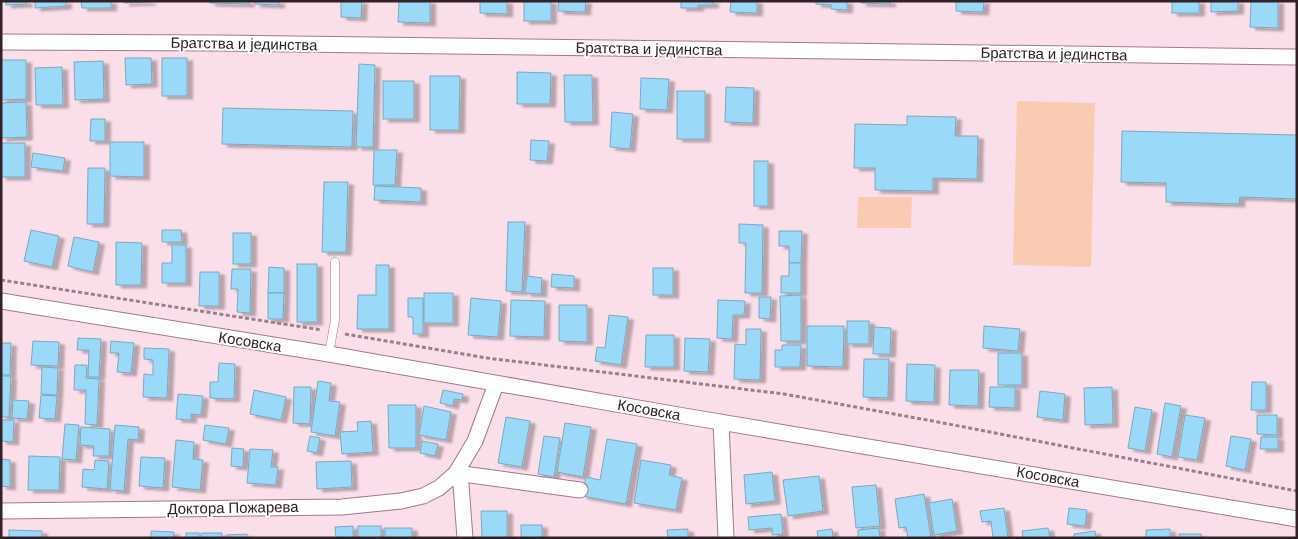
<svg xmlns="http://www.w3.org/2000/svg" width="1298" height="539" font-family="'DM Sans',sans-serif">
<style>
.green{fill:#facbb3}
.building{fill:#9ad9f7;stroke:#7ba9be;filter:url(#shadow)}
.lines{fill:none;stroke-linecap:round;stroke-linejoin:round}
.service-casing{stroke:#a3798d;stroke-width:9}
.minor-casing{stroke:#a3798d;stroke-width:17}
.path{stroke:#97808a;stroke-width:3;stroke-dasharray:4 2.5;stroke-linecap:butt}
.service{stroke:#fff;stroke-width:8}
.minor{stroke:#fff;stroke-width:15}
.labels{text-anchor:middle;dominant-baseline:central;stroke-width:4;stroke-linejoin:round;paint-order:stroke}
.street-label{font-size:15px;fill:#322129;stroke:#fff}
</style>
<defs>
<filter id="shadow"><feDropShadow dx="5.5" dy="3" stdDeviation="1" flood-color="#0004"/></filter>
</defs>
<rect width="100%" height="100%" fill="#fadeea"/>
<g class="green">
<path d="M1017,101L1095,103L1091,267L1013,265Z"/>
<path d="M858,197H912L911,228H857Z"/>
</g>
<g class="building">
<path d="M6,1H26L27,4L6,5Z"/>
<path d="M35,1H66V6L35,8Z"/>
<path d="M81,1H111V8H82Z"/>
<path d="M124,1H150V2L124,3Z"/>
<path d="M210,1H249V4L210,3Z"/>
<path d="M255,1H279V5L255,4Z"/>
<path d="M341,1H362L361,18L341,17Z"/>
<path d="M399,1H430V23L398,22Z"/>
<path d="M480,1H507V14L480,13Z"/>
<rect x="524" y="1" width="27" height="20"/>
<path d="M559,1H586L585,12L558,11Z"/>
<path d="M681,1H713V5H698V8H681Z"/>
<path d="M731,1H757V13L730,12Z"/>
<path d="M816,1H847V10L831,9V5L816,4Z"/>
<path d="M861,1H890V4L861,3Z"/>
<path d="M956,1H984L983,12L956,11Z"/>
<rect x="1172" y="1" width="27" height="12"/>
<path d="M1211,1H1238V11L1211,12Z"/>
<path d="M1251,1H1278V28L1250,27Z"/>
<path d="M125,58H151L152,84L126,85Z"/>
<rect x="162" y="58" width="25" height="38"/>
<path d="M1,60H26V99L1,100Z"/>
<path d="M103,61L104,99L75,100L74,62Z"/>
<path d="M359,64L375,65L373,147H356Z"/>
<path d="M62,67L63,105H36L35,68Z"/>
<path d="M517,72L551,73L550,104H517Z"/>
<path d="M564,75H592L593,122H565Z"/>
<path d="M430,76H460L459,130H430Z"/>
<path d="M641,78L669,79L667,110L640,109Z"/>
<rect x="383" y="81" width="31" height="38"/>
<path d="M726,87L754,88L753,123L725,122Z"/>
<rect x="677" y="91" width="28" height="48"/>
<path d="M26,102L27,137L1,138V103Z"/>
<path d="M223,108L353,111L352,147L222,144Z"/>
<path d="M612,112L633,114L630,149L610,147Z"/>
<path d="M907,116L956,117L955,136H978L977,179L933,178V191L875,190V168H854L855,124L907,125Z"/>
<path d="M91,119H105V141H90Z"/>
<path d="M1122,131L1297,135V199L1240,197L1239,204L1166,202V183L1121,182Z"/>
<path d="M531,140L549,141L547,161L530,160Z"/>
<path d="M110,142H144V177L110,176Z"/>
<rect x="1" y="143" width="24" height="34"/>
<path d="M374,150H397L395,185H373Z"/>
<path d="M33,153L65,158L63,171L31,167Z"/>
<rect x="754" y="161" width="14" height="45"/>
<path d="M88,168H105L104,224H87Z"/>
<path d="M324,182H348L346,252H322Z"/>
<path d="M375,186L421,188V202L374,200Z"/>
<path d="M508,222H525L522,292L506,291Z"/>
<path d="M739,224L763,225L762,293H745L746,243H739Z"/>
<path d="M31,230L59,236L52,267L24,261Z"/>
<path d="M162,230H181L182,242H162Z"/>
<path d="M779,231H802L801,263H789V246H779Z"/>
<rect x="233" y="233" width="18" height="31"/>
<path d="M74,237L99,242L93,272L68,266Z"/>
<path d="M116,242L142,243L141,285H116Z"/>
<path d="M172,245H186V283H162V263H172Z"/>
<path d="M789,263H801V293H781V276H789Z"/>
<rect x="297" y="264" width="20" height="58"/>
<path d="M376,265H389V329H357L358,295H376Z"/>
<path d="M269,267L284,268V293H268Z"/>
<rect x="653" y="268" width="20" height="27"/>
<path d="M232,269H251L250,313L237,312L238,289H231Z"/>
<path d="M200,272H219V306H199Z"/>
<path d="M552,274L574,276V288L551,287Z"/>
<path d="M527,276L542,278L541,294L525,293Z"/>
<path d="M268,293H284L283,319H268Z"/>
<rect x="424" y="293" width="29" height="30"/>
<path d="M801,295V341H781L780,296Z"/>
<path d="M759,297H771L770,319L759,318Z"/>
<path d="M408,298H423V334H413V317H408Z"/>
<path d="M471,298L501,301L498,337L468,335Z"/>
<path d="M511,300L545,301L544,337L510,336Z"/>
<path d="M718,300L745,301L744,315H733L732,339L717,338Z"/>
<path d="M559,305H587V342L559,341Z"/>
<path d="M609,315L628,317L621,365L595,361L597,347L605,348Z"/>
<rect x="847" y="321" width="22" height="23"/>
<path d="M807,326H844L843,367L807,366Z"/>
<path d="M984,326L1020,329L1018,351L983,348Z"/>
<path d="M874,327L891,328L890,354H873Z"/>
<path d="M746,329H761L760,380L734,379L735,344L746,345Z"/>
<path d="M646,335H674V367H645Z"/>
<path d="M78,338L101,339L99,377H88L89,350H77Z"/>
<path d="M685,338L710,339L708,372L684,371Z"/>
<path d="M33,341L59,342L58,366L31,365Z"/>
<path d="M111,341L134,343L131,373L117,372L119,353H110Z"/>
<path d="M1,343H11L10,375H1Z"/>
<path d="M782,345H801L800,367H775V350H782Z"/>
<path d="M144,348L169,349L167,398L143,397L144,374L153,375V360L144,359Z"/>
<rect x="998" y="353" width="24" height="32"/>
<path d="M864,359H889L888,398L863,397Z"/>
<path d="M219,363L235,364L234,399L210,398V382H218Z"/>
<path d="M907,364L935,365L934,402L906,401Z"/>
<path d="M75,365H87L86,378L99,379L97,425L85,424L86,390H74Z"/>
<path d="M42,367L58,368L57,395L41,394Z"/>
<path d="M950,370H979L978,406L949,405Z"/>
<path d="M1,376H11L9,417H1Z"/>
<path d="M318,381L331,383L329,401L340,402L335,436L311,432Z"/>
<path d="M1252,382H1266V410H1251Z"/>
<path d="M294,387H311L310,424L293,423Z"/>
<path d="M990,387H1015V408L989,407Z"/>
<path d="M1112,387L1113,424L1085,425L1084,388Z"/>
<path d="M254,390L286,397L281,420L250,414Z"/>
<path d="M443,390L463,394L462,400L454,399L453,406L440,403Z"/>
<path d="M1040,391L1065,394L1063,420L1037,417Z"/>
<path d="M178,394L203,396L201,415L191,414V420L176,419Z"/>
<path d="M41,395L57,396L55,419L39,418Z"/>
<path d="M13,400L29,401L27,419L12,418Z"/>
<path d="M1165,403L1181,406L1172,457L1157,454Z"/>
<path d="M388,405H416V448H389Z"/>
<path d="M424,406L451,412L446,440L419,435Z"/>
<path d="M1135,407L1152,410L1145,451L1128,448Z"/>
<path d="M1185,415L1205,418L1197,460L1178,457Z"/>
<path d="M1257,415H1277V435L1257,434Z"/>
<path d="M506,417L530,421L522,467L498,463Z"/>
<path d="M1,420H14L13,442L1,441Z"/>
<path d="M371,421L373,452L342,454L340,432L358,431L357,422Z"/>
<path d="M565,423L591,427L583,477L557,472Z"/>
<path d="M65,424L79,425L76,460L62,459Z"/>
<path d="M115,425L139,427L138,440L128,439L124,491L110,490Z"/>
<path d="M205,425L229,428L226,444L203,440Z"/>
<path d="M81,427L110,429L109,456H93L94,446L80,445Z"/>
<path d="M310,436L320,438L317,453L307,451Z"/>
<path d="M544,436L560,438L554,477L538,474Z"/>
<path d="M1231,436L1251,439L1245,470L1226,466Z"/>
<path d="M1261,437H1278V449H1260Z"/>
<path d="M607,439L637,444L626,504L582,496L586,477L600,480Z"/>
<path d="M176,440L194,442L193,459L203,460L200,490L172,487Z"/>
<path d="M422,441L438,444L435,456L420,453Z"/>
<path d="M232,448L244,449L243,467L231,466Z"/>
<path d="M250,449L273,450L271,467H278L276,485L247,483Z"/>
<path d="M29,456L60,457L59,490H28Z"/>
<path d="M141,457L165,458L163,488L139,486Z"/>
<path d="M1,459L10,460V487L1,486Z"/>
<path d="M95,460L109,461L107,489L82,487L83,469L94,470Z"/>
<path d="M641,460L671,465L669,475L682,478L676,510L634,503Z"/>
<path d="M351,461L352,487L317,489L316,462Z"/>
<path d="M772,472L775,501L746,504L744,475Z"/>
<path d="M819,476L823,511L788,516L783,480Z"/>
<path d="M876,485L880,526L856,528L852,487Z"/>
<path d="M924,494L931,538H908L906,527L899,528L895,499Z"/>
<path d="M952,499L957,531L934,535L929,503Z"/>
<path d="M1004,508L1008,538H993L991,521L982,522L980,511Z"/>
<path d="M1069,508L1087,510L1085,526L1067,524Z"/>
<path d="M481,511H507V538H482Z"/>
<path d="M781,514L783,534L772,535V528L749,530L748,517Z"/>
<rect x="521" y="525" width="21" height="13"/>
<path d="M353,526V538H336L335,527Z"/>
<rect x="358" y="526" width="23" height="12"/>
<rect x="385" y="528" width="27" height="10"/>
<path d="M879,528L880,538H858V530Z"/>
<path d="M1048,528L1050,538H1023L1022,531Z"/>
<path d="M688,529V538H668L667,530Z"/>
<path d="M832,529L833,538H818L817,531Z"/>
<path d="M1170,529V538H1146V530Z"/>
<path d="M9,530L42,531V538H9Z"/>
<path d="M151,531L174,532L173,538H151Z"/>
<path d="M1095,531L1096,538H1074V534Z"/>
<rect x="186" y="533" width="13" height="5"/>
<path d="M201,533H222L221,538H201Z"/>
<path d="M247,534V538H227V535Z"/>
<rect x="1179" y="534" width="22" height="4"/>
</g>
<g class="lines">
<g class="service-casing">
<path id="service" d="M329,354L335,320V262"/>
</g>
<g class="minor-casing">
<g id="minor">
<path d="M1,42L219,43L1297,57"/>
<path d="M1,301L329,354L690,417L1297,519"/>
<path d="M721,422L726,538"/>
<path d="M1,511L342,507L401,501L423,496L439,488L456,473L475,441L496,384"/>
<path d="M465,538L461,485L456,473L580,490"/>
</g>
</g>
<g class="path">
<path d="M1,280L322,330"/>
<path d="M345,334L487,358L784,394L938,422L1297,491"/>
</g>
<use href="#service" class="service"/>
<use href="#minor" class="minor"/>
</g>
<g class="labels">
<g class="street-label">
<text transform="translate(244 44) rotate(1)">Братства и јединства</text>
<text transform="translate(649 49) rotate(1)">Братства и јединства</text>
<text transform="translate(1054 54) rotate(1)">Братства и јединства</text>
<text transform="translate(250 342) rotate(9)">Косовска</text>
<text transform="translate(649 410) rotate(10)">Косовска</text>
<text transform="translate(1048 477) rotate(10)">Косовска</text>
<text transform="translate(233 508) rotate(-1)">Доктора Пожарева</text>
</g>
</g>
<rect width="1298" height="539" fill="none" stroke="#322129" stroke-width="5"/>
</svg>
